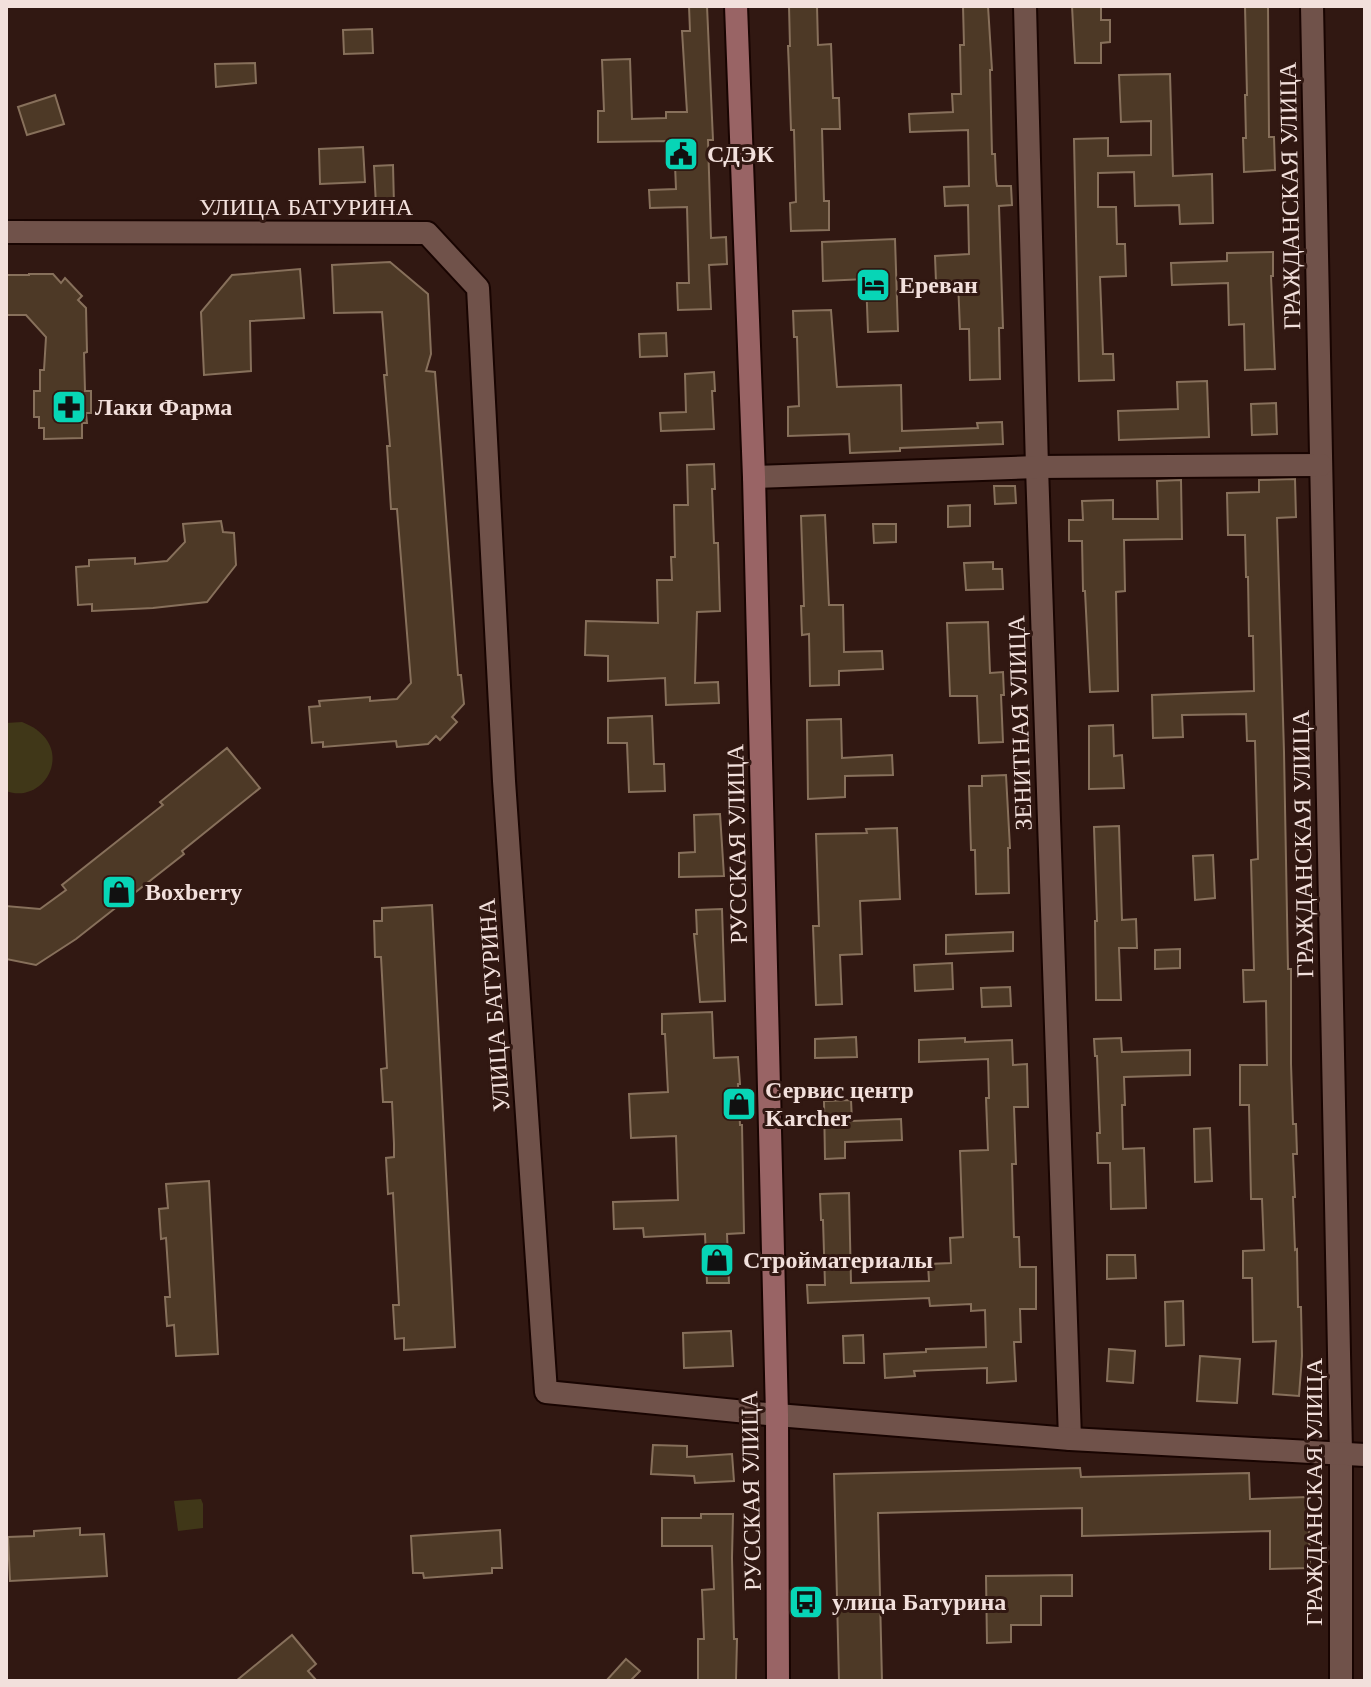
<svg xmlns="http://www.w3.org/2000/svg" width="1371" height="1687" font-family="Georgia,serif">
<style>
.green{fill:#403718}
.building{fill:#4d3926;stroke:#87705b;stroke-width:2}
.lines{fill:none;stroke-linecap:round;stroke-linejoin:round}
.minor-casing{stroke:#180401;stroke-width:26}
.tertiary-casing{stroke:#180401;stroke-width:26}
.secondary-casing{stroke:#180401;stroke-width:26}
.minor{stroke:#70524a;stroke-width:22}
.tertiary{stroke:#70524a;stroke-width:22}
.secondary{stroke:#996465;stroke-width:22}
.labels{text-anchor:middle;dominant-baseline:central;stroke-width:6;stroke-linejoin:round;paint-order:stroke}
.poi-label{font-size:24px;font-weight:bold;fill:#f2e0dc;stroke:#311812;text-anchor:start}
.street-label{font-size:24px;fill:#f2e0dc;stroke:#311812}
</style>
<rect width="100%" height="100%" fill="#311812"/>
<g class="green">
<path d="M22,722C79,744 46,806 6,791V723Z"/>
<path d="M201,1499L203,1504V1528L178,1531L174,1501Z"/>
</g>
<g class="building">
<path d="M689,6H707L713,140H708L711,238L726,237L727,264L709,265L711,309L678,310L677,283H689L687,207L650,208L649,190L676,189L674,141L598,142V111H604L602,60L630,59L632,119L666,118V112H687L682,31H690Z"/>
<path d="M789,6H817L818,45L831,44L833,98H839L840,129H822L824,201H829V230L791,231L790,203L796,202L794,130H791L789,70L788,46H790Z"/>
<path d="M963,6H988L992,70H990L992,154H995L996,180L997,186H1011L1012,205L999,206L1003,328H999L1000,379L970,380L969,329H960L958,281L936,282L935,256L969,254L968,205L945,206L944,187L969,186L968,130L910,132L909,114L953,112L952,94H961L960,45H964Z"/>
<path d="M1072,6H1101V20H1110V42L1101,43V63H1075Z"/>
<path d="M1245,6H1268L1269,137H1274L1275,170L1244,172L1243,138H1246L1245,95H1247Z"/>
<path d="M372,29L373,53L344,54L343,30Z"/>
<path d="M255,63L256,83L216,87L215,64Z"/>
<path d="M1170,74L1173,176L1212,174L1213,223L1180,224L1179,205L1135,206L1134,172L1098,173V207H1116L1117,244H1125L1126,276L1100,277L1103,354H1113L1114,380L1079,381L1074,139L1108,138V156L1151,155V121L1121,122L1119,75Z"/>
<path d="M55,95L64,124L27,135L18,107Z"/>
<path d="M363,147L365,182L320,184L319,149Z"/>
<path d="M393,165L394,205L376,206L374,166Z"/>
<path d="M895,239L898,331L868,332L866,279L823,281L822,242Z"/>
<path d="M1273,252V276H1271L1275,369L1245,370L1244,324L1229,325L1228,283L1172,285L1171,263L1227,261V253Z"/>
<path d="M390,262L428,294L431,354L426,371L435,372L458,675H461L464,704L452,717L457,722L440,740L436,736L428,744L397,747L396,741L323,747V742L312,743L309,707L320,706L319,701L370,697V701L397,699L411,683L397,509H391L387,446H390L384,375H387L382,312L334,313L332,265Z"/>
<path d="M300,269L304,318L250,321L251,371L204,375L201,312L232,275Z"/>
<path d="M29,274H53L61,283L65,278L82,296L78,300L86,308L87,352L84,353L85,391H91V413H86L87,423H82V438L44,439V428H39V417H34V391H40V370H44L46,337L26,315H6V275H29Z"/>
<path d="M831,310L837,387L901,385L902,431L978,428L977,423L1002,422L1003,444L900,448V451L850,453L849,434L788,436V407L799,406L797,337H794L793,311Z"/>
<path d="M666,333L667,356L640,357L639,334Z"/>
<path d="M714,372L715,391H712L714,429L661,431L660,413L686,412L685,374Z"/>
<path d="M1207,381L1209,437L1119,440L1118,411L1178,409L1177,382Z"/>
<path d="M1276,403L1277,434L1252,435L1251,404Z"/>
<path d="M714,464L715,489H712L714,543H718L720,611L697,612L695,683L718,682L719,703L666,705L665,678L608,681V656L585,655L586,621L658,623L657,580H672L671,557H675L674,505H688L687,465Z"/>
<path d="M1295,479L1296,517L1277,518L1284,752L1288,969H1291V1064L1293,1124H1296L1297,1154H1293L1295,1197H1293L1295,1250L1297,1249L1298,1307H1301L1302,1356L1299,1396L1273,1394L1276,1341L1253,1342L1252,1278H1243V1251L1264,1250L1262,1199H1251L1249,1105H1240V1065H1267L1266,1001L1244,1002L1243,970H1254L1251,860L1258,859L1255,741H1247L1246,714L1182,715L1183,737L1153,738L1152,695L1254,691L1253,636H1249L1248,577H1246L1245,535H1228L1227,493L1259,492V480Z"/>
<path d="M1181,480L1182,539L1124,540L1125,591L1116,592L1118,691L1090,692L1085,591H1083L1082,541H1069V520H1083L1082,501L1113,500V519H1158L1157,481Z"/>
<path d="M994,486H1015L1016,503L995,504Z"/>
<path d="M970,505V526L948,527V506Z"/>
<path d="M825,515L829,605H843L844,652L882,651L883,669L839,671V685L810,686L809,634L802,635L801,606H804L801,516Z"/>
<path d="M221,521L223,532L234,533L236,565L207,602L153,608L92,611V604L78,605L76,567L89,566V560L135,558V564L167,561L185,542L183,524Z"/>
<path d="M873,524H896V542L874,543Z"/>
<path d="M993,562V569H1002L1003,589L966,590L964,563Z"/>
<path d="M988,622L990,673L1003,672L1004,695H1001L1003,742L979,743L977,696H950L947,623Z"/>
<path d="M652,716L654,764H664L665,791L629,792L627,743H608V718Z"/>
<path d="M841,719L842,758L892,755L893,775L845,776V797L808,799L807,720Z"/>
<path d="M1113,725L1114,756L1122,755L1124,788L1089,789V726Z"/>
<path d="M227,748L260,788L182,851L184,854L76,939L36,965L6,959V906L40,909L66,890L62,885L163,805L160,802Z"/>
<path d="M1006,775L1010,848H1008L1009,893L976,894L975,850H971L969,786H982V776Z"/>
<path d="M720,814L724,876L679,877V853L695,852L694,815Z"/>
<path d="M1119,826L1122,920L1136,919L1137,948H1119L1121,1000H1096L1095,921H1097L1094,827Z"/>
<path d="M897,828L900,899L860,901L862,954L840,955L842,1004L816,1005L813,926H819L816,834L867,833L866,829Z"/>
<path d="M1213,855L1215,898L1195,900L1193,856Z"/>
<path d="M432,905L455,1347L404,1350V1338L395,1339L393,1305H399L393,1193L388,1194L386,1158L394,1157V1144L392,1102H383L381,1069L387,1068L381,957H375L374,921H382V908Z"/>
<path d="M722,909L725,1001L700,1002L694,934H697L696,910Z"/>
<path d="M1013,932V951L946,954V935Z"/>
<path d="M1180,949V968L1155,969V950Z"/>
<path d="M952,963L953,989L915,991L914,965Z"/>
<path d="M1010,987L1011,1006L982,1007L981,988Z"/>
<path d="M712,1012L714,1058L738,1057L740,1084H738L740,1125H742L744,1233L727,1234L729,1283H707L705,1234L644,1237L643,1228L614,1229L613,1202L678,1200L676,1136L631,1138L629,1094L668,1092L665,1034H662V1014Z"/>
<path d="M856,1037L857,1057L815,1058V1039Z"/>
<path d="M965,1038V1042L1012,1040L1013,1065L1027,1064L1028,1107H1014L1016,1164H1012L1014,1237H1019L1020,1267H1036V1309H1020L1021,1342H1014L1016,1381L987,1383V1368L914,1371L915,1376L885,1378L884,1354L926,1352V1349L986,1347L985,1310L971,1311V1304L930,1306L929,1298L808,1303L807,1285H825L823,1220H821L820,1194L849,1193L851,1283L929,1281L928,1264L951,1263L950,1238L963,1237L960,1151L988,1150L986,1098H989L988,1059L919,1062V1040Z"/>
<path d="M1121,1038L1122,1052L1190,1050V1075L1124,1077L1125,1105H1122L1123,1149L1144,1148L1146,1208L1111,1209L1110,1163H1098L1097,1133H1100L1097,1056H1095L1094,1039Z"/>
<path d="M851,1100L852,1121L901,1119L902,1140L845,1142V1158L825,1159L824,1101Z"/>
<path d="M1210,1128L1212,1181L1195,1182L1194,1129Z"/>
<path d="M209,1181L218,1354L176,1356L174,1325L167,1326L165,1297H170L166,1238L161,1239L159,1209L168,1208L166,1184Z"/>
<path d="M1107,1255H1135L1136,1278L1107,1279Z"/>
<path d="M1183,1301L1184,1345L1166,1346L1165,1302Z"/>
<path d="M731,1331L733,1366L684,1368L683,1333Z"/>
<path d="M863,1335L864,1363H844L843,1336Z"/>
<path d="M1109,1349L1135,1351L1133,1383L1107,1381Z"/>
<path d="M1200,1356L1240,1359L1237,1403L1197,1401Z"/>
<path d="M653,1445L687,1446V1457L732,1454L734,1481L695,1483L694,1476L651,1474Z"/>
<path d="M1080,1468L1081,1477L1249,1473L1250,1499L1308,1497L1310,1568L1270,1569V1531L1082,1536V1508L878,1513L882,1681H839L834,1474Z"/>
<path d="M701,1514H733L732,1558L734,1639H737L736,1680H698V1639H704L702,1590L714,1589L712,1546H662V1518H701Z"/>
<path d="M80,1528V1535L104,1534L107,1576L10,1581L8,1537L34,1536V1531Z"/>
<path d="M500,1530L502,1568H492V1573L424,1578L423,1573H413L411,1536Z"/>
<path d="M1072,1575V1596H1041V1625H1011V1642L987,1643L986,1576Z"/>
<path d="M292,1635L316,1664L308,1671L317,1681H236Z"/>
<path d="M626,1659L640,1671L630,1681H606Z"/>
</g>
<g class="lines">
<g class="minor-casing">
<g id="minor">
<path d="M1025,6L1037,467L1070,1439"/>
<path d="M1312,6L1341,1453V1681"/>
<path d="M754,477L1037,467L1321,465"/>
<path d="M777,1415L1070,1439L1365,1455"/>
</g>
</g>
<g class="tertiary-casing">
<path id="tertiary" d="M6,232L427,233L478,288L504,781L546,1392L777,1415"/>
</g>
<g class="secondary-casing">
<path id="secondary" d="M736,6L754,477L777,1415L778,1681"/>
</g>
<use href="#minor" class="minor"/>
<use href="#tertiary" class="tertiary"/>
<use href="#secondary" class="secondary"/>
</g>
<defs>
<g id="civic-square" transform="scale(1.8)"><rect x="-9" y="-9" width="18" height="18" rx="4" fill="#07d5b6" stroke="#311812"/><path d="M-.6-6.5H3V-4.5H.6V-3L4-1V1h2V6H-6V1h2V-1L-.6-3ZM-1.2 2.5V6h2.4V2.5Z" fill="#111"/></g>
<g id="hotel-square" transform="scale(1.8)"><rect x="-9" y="-9" width="18" height="18" rx="4" fill="#07d5b6" stroke="#311812"/><path d="M-6-4.5h1.5V1H6V5H4.5V3h-9V5H-6ZM-4 0a1.8 1.8 0 1 1 3.6 0ZM.5 0V-2.5h3Q6-2.5 6 0Z" fill="#111"/></g>
<g id="pharmacy-square" transform="scale(1.8)"><rect x="-9" y="-9" width="18" height="18" rx="4" fill="#07d5b6" stroke="#311812"/><path d="M-2-6h4v4h4v4h-4v4h-4v-4h-4v-4h4Z" fill="#111"/></g>
<g id="shop-square" transform="scale(1.8)"><rect x="-9" y="-9" width="18" height="18" rx="4" fill="#07d5b6" stroke="#311812"/><path d="M-5-2.5h2.3a2.7 3.5 0 0 1 5.4 0H5L5.5 6h-11ZM-1.5-2.5h3a1.5 2.3 0 0 0-3 0Z" fill="#111"/></g>
<g id="bus-square" transform="scale(1.8)"><rect x="-9" y="-9" width="18" height="18" rx="4" fill="#07d5b6" stroke="#311812"/><path d="M-5-6H5V4H4V6H2V4H-2V6H-4V4H-5ZM-3.5-4V0h7V-4ZM-3.5 1.2v1.5H-2V1.2ZM2 1.2v1.5H3.5V1.2Z" fill="#111"/></g>
</defs>
<g fill-rule="evenodd">
<use href="#civic-square" x="681" y="154"/>
<use href="#hotel-square" x="873" y="285"/>
<use href="#pharmacy-square" x="69" y="407"/>
<use href="#shop-square" x="119" y="892"/>
<use href="#shop-square" x="739" y="1104"/>
<use href="#shop-square" x="717" y="1260"/>
<use href="#bus-square" x="806" y="1602"/>
</g>
<g class="labels">
<g class="poi-label">
<text x="707" y="154">СДЭК</text>
<text x="899" y="285">Ереван</text>
<text x="95" y="407">Лаки Фарма</text>
<text x="145" y="892">Boxberry</text>
<text x="765" y="1090">Сервис центр<tspan x="765" dy="28">Karcher</tspan></text>
<text x="743" y="1260">Стройматериалы</text>
<text x="832" y="1602">улица Батурина</text>
</g>
<g class="street-label">
<text transform="translate(1290 196) rotate(-91)">ГРАЖДАНСКАЯ УЛИЦА</text>
<text x="306" y="207">УЛИЦА БАТУРИНА</text>
<text transform="translate(1020 723) rotate(-92)">ЗЕНИТНАЯ УЛИЦА</text>
<text transform="translate(737 844) rotate(-91)">РУССКАЯ УЛИЦА</text>
<text transform="translate(1303 844) rotate(-91)">ГРАЖДАНСКАЯ УЛИЦА</text>
<text transform="translate(494 1005) rotate(-94)">УЛИЦА БАТУРИНА</text>
<text transform="translate(751 1491) rotate(-91)">РУССКАЯ УЛИЦА</text>
<text transform="translate(1314 1492) rotate(-90)">ГРАЖДАНСКАЯ УЛИЦА</text>
</g>
</g>
<rect width="1371" height="1687" fill="none" stroke="#f2e0dc" stroke-width="16"/>
</svg>
